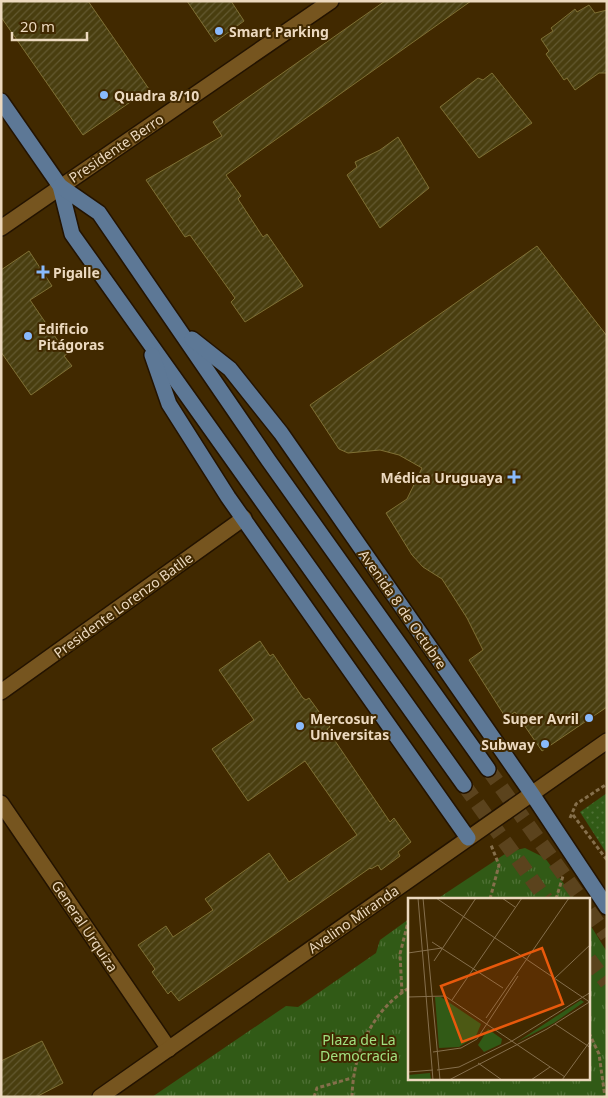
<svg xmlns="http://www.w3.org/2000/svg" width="608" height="1098" font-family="'Noto Sans',sans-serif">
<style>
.grass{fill:url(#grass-dots)}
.park{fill:url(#park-tufts)}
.building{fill:url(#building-hatch);stroke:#7f7034}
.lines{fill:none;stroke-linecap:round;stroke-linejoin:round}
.secondary-tunnel{stroke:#5b431d;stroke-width:15;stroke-dasharray:15 8;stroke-linecap:butt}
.minor-casing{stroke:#231300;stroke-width:18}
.tertiary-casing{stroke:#231300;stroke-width:18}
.primary-casing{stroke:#231300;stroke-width:18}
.path{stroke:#856f4b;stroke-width:3;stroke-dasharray:4 2.5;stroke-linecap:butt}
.minor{stroke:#76551f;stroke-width:15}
.tertiary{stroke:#76551f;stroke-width:15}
.primary{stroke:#5d7896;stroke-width:15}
.poi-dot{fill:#89bafc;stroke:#412900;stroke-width:2}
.labels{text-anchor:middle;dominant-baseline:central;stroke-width:4;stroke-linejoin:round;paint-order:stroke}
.poi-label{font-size:14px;font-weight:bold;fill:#ecd9bf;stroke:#412900;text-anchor:start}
.street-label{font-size:14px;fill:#ecd9bf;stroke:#412900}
.park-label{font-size:14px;fill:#a1e180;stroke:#412900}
.inset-road{fill:none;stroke:#856f4c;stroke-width:1}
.view{fill:#e8590c;fill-opacity:0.15;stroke:#e8590c;stroke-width:2.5}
.inset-edge{fill:none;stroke:#ecd9bf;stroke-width:2.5}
</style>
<defs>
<pattern id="grass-dots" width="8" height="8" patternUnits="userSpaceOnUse" patternTransform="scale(1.25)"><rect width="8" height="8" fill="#315a16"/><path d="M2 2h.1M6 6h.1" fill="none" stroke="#4f7136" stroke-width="1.8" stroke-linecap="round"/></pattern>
<pattern id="park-tufts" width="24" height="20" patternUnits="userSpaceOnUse" patternTransform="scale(1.25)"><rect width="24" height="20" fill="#315a16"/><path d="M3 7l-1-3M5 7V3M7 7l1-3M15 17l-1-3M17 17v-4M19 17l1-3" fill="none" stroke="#4f7136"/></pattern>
<pattern id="building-hatch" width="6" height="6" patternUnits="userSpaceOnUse" patternTransform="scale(1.25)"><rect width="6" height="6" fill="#493e0f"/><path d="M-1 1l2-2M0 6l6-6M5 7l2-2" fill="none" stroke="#635930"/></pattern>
</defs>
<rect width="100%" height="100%" fill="#412900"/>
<path class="grass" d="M607,793V854L580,812Z"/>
<g class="park">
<path d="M525,848L545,858L575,899H437L508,852Z"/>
<path d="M409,919V1079H589V923L607,952V1097H152L286,1006L298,1007L376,953L380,940Z"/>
</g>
<g class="building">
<path d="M1,1H88L149,89L83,135L1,17Z"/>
<path d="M187,1H231L244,21L215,42Z"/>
<path d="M385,1H471L226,175L241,196L238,199L263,237L267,234L303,286L245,322L231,302L235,298L190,235L185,237L146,180L222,136L213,122Z"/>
<path d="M589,5L595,13L607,10V73H599L575,90L567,78L564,80L546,54L549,51L541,39L553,31L551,28L575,9L577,12Z"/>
<path d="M492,73L532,123L479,158L440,107L478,78L483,80Z"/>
<path d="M398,137L429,188L380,228L347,175L357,167L355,162L380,150Z"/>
<path d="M537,246L607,336V707L542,751L515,712L506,718L469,660L483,650L467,618L442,579L423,567L412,555L386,513L407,499L422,468L399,455L380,450L348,453L339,449L310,405Z"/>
<path d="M29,251L52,286L30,300L67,354L64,356L72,366L31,395L1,352V270Z"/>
<path d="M260,641L270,656L273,654L303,698L306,700L309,698L330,727L327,729L390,822L394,818L411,842L398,852L400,856L381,870L378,865L371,869L370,868L179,1001L171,991L168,994L152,972L155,969L138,945L166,926L173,937L213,910L205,899L269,853L289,882L357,835L305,761L248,801L212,749L254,720L219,670Z"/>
<path d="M42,1041L63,1083L36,1097H1V1061Z"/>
</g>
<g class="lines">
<g class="secondary-tunnel">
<path d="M488,769L581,899"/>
<path d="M464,785L546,899"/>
<path d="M589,911L607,936"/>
<path d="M589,959L607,983"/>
</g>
<g class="minor-casing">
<g id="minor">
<path d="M1,228L331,1"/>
<path d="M1,692L244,518"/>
</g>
</g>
<g class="tertiary-casing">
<g id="tertiary">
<path d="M1,803L169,1049"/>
<path d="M100,1097L607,741"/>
</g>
</g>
<g class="primary-casing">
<g id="primary">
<path d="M1,101L60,186L72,234L464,785"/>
<path d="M60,186L99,213L269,461L488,769"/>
<path d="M192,339L230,369L281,433L532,794L607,907"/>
<path d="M152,355L169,404L228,497L468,838"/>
</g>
</g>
<g class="path">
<path d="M573,815L607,860"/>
<path d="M570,818L576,804L607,784"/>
<path d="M490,899L499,865L491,845"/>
<path d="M556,899L563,876"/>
<path d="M402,993L400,954L409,918"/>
<path d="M589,1033L599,1054L605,1097"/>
<path d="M314,1097L317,1088L352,1078"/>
<path d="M352,1097C353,1054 371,1011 409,988"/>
</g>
<use href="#minor" class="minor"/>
<use href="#tertiary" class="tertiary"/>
<use href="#primary" class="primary"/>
</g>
<g class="poi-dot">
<circle cx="219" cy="31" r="5"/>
<circle cx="104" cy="95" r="5"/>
<path d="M40.5 264.5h5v5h5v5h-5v5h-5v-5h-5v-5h5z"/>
<circle cx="28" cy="336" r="5"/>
<path d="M511.5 469.5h5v5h5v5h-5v5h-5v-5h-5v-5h5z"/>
<circle cx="589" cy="718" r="5"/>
<circle cx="300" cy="726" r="5"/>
<circle cx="545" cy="744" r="5"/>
</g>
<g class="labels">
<g class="poi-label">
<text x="229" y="31">Smart Parking</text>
<text x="114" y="95">Quadra 8/10</text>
<text x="53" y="272">Pigalle</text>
<text x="38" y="328">Edificio<tspan x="38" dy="16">Pitágoras</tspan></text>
<text x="503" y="477" text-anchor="end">Médica Uruguaya</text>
<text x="310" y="718">Mercosur<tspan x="310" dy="16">Universitas</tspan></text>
<text x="579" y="718" text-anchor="end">Super Avril</text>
<text x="535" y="744" text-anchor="end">Subway</text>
</g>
<g class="street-label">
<text transform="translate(116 148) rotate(-34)">Presidente Berro</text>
<text transform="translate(123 605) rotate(-36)">Presidente Lorenzo Batlle</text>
<text transform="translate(403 609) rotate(55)">Avenida 8 de Octubre</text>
<text transform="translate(353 919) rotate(-35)">Avelino Miranda</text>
<text transform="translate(85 926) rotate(56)">General Urquiza</text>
</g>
<g class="park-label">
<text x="359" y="1039">Plaza de La<tspan x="359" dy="16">Democracia</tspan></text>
</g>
</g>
<g transform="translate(408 898)">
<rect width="182" height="182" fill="#412900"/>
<path d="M173,102L176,104L146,125L109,144ZM80,131L94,141L93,146L76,154L70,147Z" fill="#315a16"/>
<path d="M27,99H33L73,126L68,138L51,149L31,150ZM22,175L23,182H0V177Z" fill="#315a16"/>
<path class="inset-road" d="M10,0L25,182M15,0L32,182M28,0L183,105M94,0L107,9M24,44L95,90M0,55L34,50M26,63L68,0M146,81L183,46M0,99L37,98L157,179M44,102L114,0M78,120L161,0M147,126L183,150M25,154L53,150L69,141L110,78M70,165L94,182M29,172L51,169L104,143L183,94M0,174L25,172M41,182L139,131L183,103M123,182L142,169M154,182L183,142"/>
<path class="view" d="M134,50L155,106L54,144L33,88Z"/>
<rect width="182" height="182" class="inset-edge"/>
</g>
<rect width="608" height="1098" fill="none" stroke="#ecd9bf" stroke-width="5"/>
<path d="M12 32v8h75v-8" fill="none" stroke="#ecd9bf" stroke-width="2.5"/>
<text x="20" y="32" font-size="15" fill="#ecd9bf" stroke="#412900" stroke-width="4" paint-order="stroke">20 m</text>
</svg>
